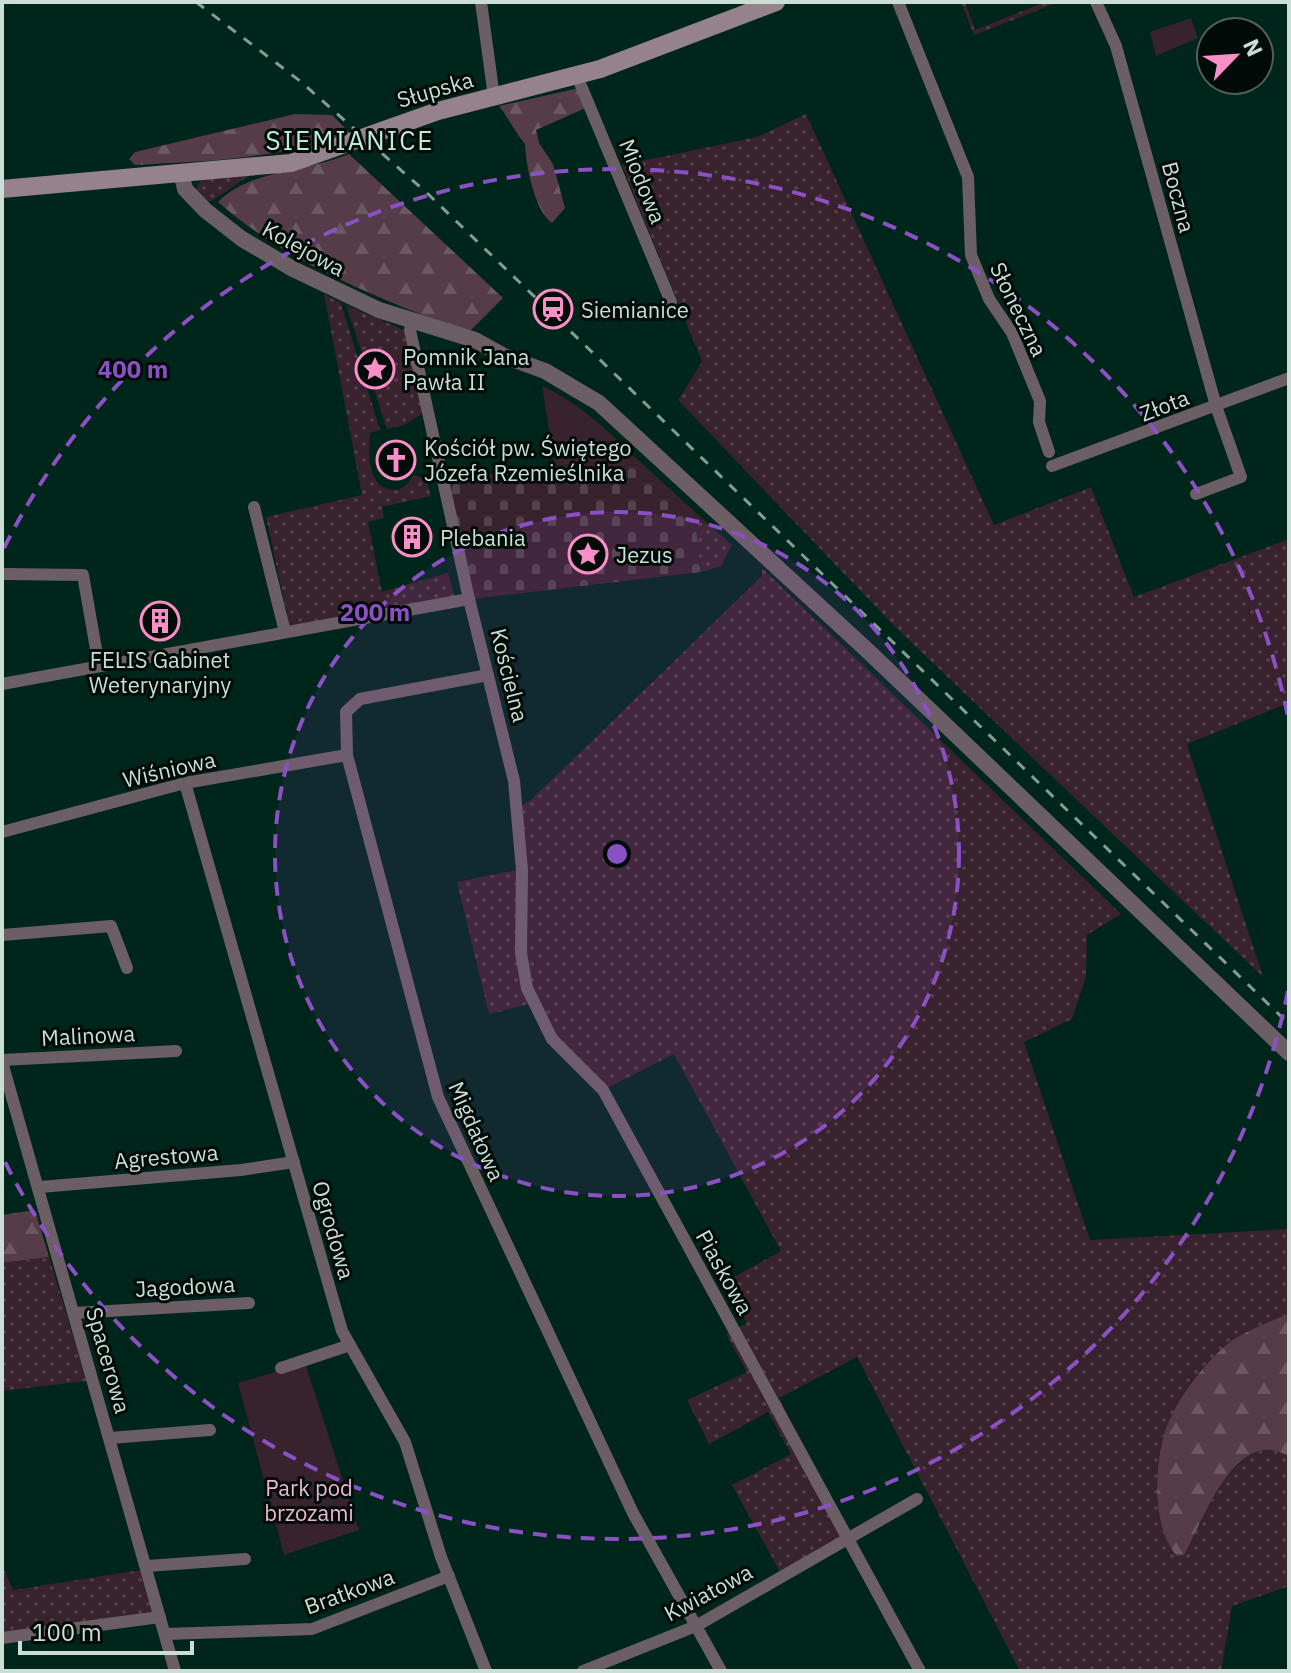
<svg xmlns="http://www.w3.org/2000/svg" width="1291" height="1673" font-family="'IBM Plex Sans',sans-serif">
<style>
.grass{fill:url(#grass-dots)}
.forest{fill:url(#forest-firs)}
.cemetery{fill:url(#cemetery-stones)}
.green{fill:#38222d}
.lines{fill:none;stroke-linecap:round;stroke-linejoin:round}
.minor{stroke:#6b5e64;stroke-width:12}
.tertiary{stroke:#6b5e64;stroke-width:16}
.secondary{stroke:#96828c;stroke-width:18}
.rail{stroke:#839d95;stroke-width:3;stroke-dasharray:10 10;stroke-linecap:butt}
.ring{fill:none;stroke:#8b50c4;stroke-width:4;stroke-dasharray:14 10}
.labels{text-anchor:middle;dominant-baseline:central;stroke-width:6;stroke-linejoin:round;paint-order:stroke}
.street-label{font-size:22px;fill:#caded6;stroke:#010b07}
.poi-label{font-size:22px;fill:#caded6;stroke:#010b07;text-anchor:start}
.park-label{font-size:22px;fill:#ecb6d0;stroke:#010b07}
.quarter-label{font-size:26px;letter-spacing:2px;fill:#c1eadb;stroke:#010b07}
.centre{fill:#8b50c4;stroke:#010b07;stroke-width:4}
.ring-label{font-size:24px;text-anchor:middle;font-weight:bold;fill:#8b50c4;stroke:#010b07;stroke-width:6;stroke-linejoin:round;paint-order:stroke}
</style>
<defs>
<pattern id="grass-dots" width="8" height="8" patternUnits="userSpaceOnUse" patternTransform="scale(2)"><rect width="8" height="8" fill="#38222d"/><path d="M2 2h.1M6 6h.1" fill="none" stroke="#53424b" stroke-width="1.8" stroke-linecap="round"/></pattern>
<pattern id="forest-firs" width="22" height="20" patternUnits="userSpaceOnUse" patternTransform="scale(2)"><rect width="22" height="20" fill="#553c48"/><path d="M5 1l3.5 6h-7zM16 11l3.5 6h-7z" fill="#6c5862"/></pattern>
<pattern id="cemetery-stones" width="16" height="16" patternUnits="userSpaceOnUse" patternTransform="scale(2)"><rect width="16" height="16" fill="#38222d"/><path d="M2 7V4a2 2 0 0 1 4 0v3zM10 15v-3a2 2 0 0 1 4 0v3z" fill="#53424b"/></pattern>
</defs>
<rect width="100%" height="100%" fill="#00251b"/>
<g class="grass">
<path d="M961,2H965L975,30L1045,2H1059L974,35Z"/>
<path d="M806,114L994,525L1091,487L1134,597L1289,539V703L1187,744L1263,977L896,628L678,400L702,362L622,165L757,137Z"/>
<path d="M251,175C240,181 213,202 206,203L196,190L201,179Z"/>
<path d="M324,294L341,303L380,430L370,433C368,452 367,488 393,490C403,490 409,483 414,475L426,479L431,496L382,507L384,518L368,522L382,592L448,573L455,597L290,628L266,517L362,495Z"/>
<path d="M346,305L404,330L425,412L404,425L387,429Z"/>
<path d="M694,511L732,545L721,566L701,572Z"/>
<path d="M762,568L1121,914L1087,935L1086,977L1072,1019L1024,1042L1090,1240L1289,1229V1313L1226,1345L1184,1554C1203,1520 1238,1424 1289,1457V1586L1232,1606L1221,1671H1020L857,1357L779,1398L853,1539L784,1579L732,1485L791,1454L768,1412L709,1444L687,1400L747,1372L726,1334L747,1323L723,1283L781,1251L674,1054L603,1090L572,1061L533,1003L489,1014L457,882L521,869L519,807L531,800L762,576Z"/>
<path d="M49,1257L87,1381L2,1391V1263Z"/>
<path d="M2,1565L13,1590L141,1570L154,1617L2,1637Z"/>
</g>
<g class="forest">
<path d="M579,88L588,107L536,130L539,143L553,164L565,208L552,223C534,210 526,165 525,144C515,132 509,119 499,106Z"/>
<path d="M295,114L332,115L350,133C280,159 210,161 135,165L129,159L135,152Z"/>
<path d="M349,154L503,298L468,333C379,298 290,265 218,202C251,169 307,172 349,154Z"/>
<path d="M35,1210L49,1257L2,1263V1215Z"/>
<path d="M1289,1313V1457C1237,1423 1203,1520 1184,1555L1177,1556C1150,1526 1154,1456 1169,1421C1181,1394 1202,1367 1224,1347C1240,1332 1269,1323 1289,1313Z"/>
</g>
<path class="cemetery" d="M635,457L694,511L701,572L472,599L444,479Z"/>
<g class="green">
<path d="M1191,18L1198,38L1156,56L1150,32Z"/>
<path d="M542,386C579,403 606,429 635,457L555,466Z"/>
<path d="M305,1363L359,1530L284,1555L238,1383Z"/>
</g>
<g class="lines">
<g class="minor">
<path d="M481,2L494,97"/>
<path d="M898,2L968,177L971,255L989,299L1012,333L1040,401L1039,422L1049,452"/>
<path d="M1096,2L1116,46L1216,406L1241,477L1196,494"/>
<path d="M577,76L671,302"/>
<path d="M412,321L410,330L469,599L514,781L522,870L521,953L527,988L552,1039L603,1090L920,1671"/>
<path d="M1052,466L1289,378"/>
<path d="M254,507L285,632"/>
<path d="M5,574L83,575L99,666"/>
<path d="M488,675L360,699L346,712L347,755L438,1097L633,1513L721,1671"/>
<path d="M2,684L469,599"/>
<path d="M185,783L342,1331L405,1442L441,1557L486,1671"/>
<path d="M2,832L185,783L347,755"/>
<path d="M2,935L111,926L127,968"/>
<path d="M2,1060L176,1051"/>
<path d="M2,1062L175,1671"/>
<path d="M40,1187L241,1170L294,1162"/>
<path d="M74,1313L249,1303"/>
<path d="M281,1368L350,1345"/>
<path d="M110,1438L210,1430"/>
<path d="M147,1566L245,1559"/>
<path d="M165,1634L312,1629L449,1576"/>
<path d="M2,1638L160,1617"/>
<path d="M583,1671L696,1626L917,1499"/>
</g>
<path class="tertiary" d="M181,172L185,189L205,210L242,239L293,269L379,310L475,340L504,356L545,371L599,403L868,651L1289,1053"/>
<path class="secondary" d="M2,189L291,163L438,111L600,69L776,2"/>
<path class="rail" d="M196,2L300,81L428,194L1289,1024"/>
</g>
<circle cx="617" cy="854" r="342" fill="#8b50c4" fill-opacity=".12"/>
<g class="ring">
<circle cx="617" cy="854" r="342"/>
<path d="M1288 991A685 685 0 0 1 4 1160M4 548A685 685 0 0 1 1288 717"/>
</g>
<defs>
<g id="station-ring" transform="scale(2)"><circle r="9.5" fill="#010b07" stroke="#fa8fc8" stroke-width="1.5"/><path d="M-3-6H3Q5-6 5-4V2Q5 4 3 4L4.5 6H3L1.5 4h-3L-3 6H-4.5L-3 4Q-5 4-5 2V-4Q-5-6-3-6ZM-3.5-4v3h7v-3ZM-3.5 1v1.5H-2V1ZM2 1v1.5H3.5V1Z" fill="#fa8fc8"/></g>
<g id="sight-ring" transform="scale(2)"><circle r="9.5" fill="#010b07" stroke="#fa8fc8" stroke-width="1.5"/><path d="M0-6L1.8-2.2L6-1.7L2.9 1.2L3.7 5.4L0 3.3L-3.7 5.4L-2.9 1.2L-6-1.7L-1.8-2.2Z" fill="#fa8fc8"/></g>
<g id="church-ring" transform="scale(2)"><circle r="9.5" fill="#010b07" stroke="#fa8fc8" stroke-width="1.5"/><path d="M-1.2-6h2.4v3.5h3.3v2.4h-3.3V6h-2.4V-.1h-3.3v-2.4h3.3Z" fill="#fa8fc8"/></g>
<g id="building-ring" transform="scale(2)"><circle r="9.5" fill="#010b07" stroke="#fa8fc8" stroke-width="1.5"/><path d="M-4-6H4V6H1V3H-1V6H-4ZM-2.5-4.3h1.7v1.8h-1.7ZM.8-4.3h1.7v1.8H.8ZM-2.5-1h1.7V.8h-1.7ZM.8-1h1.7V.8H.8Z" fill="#fa8fc8"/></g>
</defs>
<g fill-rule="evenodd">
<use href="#station-ring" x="553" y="309"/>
<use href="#sight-ring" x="375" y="369"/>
<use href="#church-ring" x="396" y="460"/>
<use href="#building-ring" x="412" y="537"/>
<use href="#sight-ring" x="588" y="554"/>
<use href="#building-ring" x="160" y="621"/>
</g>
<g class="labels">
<g class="street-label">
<text transform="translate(435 89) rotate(-16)">Słupska</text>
<text transform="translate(643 181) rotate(68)">Miodowa</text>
<text transform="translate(1179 197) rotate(75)">Boczna</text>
<text transform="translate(304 248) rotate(29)">Kolejowa</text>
<text transform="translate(1019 309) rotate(64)">Słoneczna</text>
<text transform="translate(1164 405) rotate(-21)">Złota</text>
<text transform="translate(510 675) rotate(76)">Kościelna</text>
<text transform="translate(169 769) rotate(-13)">Wiśniowa</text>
<text transform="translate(88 1035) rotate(-3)">Malinowa</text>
<text transform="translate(477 1131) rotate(66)">Migdałowa</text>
<text transform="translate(166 1156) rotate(-5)">Agrestowa</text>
<text transform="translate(334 1230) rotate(74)">Ogrodowa</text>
<text transform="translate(725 1272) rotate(61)">Piaskowa</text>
<text transform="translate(185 1286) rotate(-3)">Jagodowa</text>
<text transform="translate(109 1360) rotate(74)">Spacerowa</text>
<text transform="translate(349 1591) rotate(-20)">Bratkowa</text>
<text transform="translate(708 1592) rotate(-28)">Kwiatowa</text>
</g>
<g class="poi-label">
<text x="581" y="309">Siemianice</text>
<text x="403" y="356">Pomnik Jana<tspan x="403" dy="25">Pawła II</tspan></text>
<text x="424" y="447">Kościół pw. Świętego<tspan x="424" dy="25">Józefa Rzemieślnika</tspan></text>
<text x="440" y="537">Plebania</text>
<text x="616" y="554">Jezus</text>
<text x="160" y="659" text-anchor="middle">FELIS Gabinet<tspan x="160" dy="25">Weterynaryjny</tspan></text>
</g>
<g class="park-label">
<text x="309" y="1487">Park pod<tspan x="309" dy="25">brzozami</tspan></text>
</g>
<g class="quarter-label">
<text x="350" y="140">SIEMIANICE</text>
</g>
</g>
<circle cx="617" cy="854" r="12" class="centre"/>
<g class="ring-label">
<text x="133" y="378">400 m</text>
<text x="375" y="621">200 m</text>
</g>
<rect width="1291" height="1673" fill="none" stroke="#caded6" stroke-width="8"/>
<g transform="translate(1235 56) rotate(65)"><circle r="38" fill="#010b07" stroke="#515f5a" stroke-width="2"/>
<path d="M0-6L14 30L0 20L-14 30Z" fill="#fa8fc8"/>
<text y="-12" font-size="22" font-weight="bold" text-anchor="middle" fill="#caded6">N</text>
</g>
<path d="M20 1641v12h172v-12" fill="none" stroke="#caded6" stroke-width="4"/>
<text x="32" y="1641" font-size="24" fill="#caded6" stroke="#010b07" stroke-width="6" paint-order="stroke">100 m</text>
</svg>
